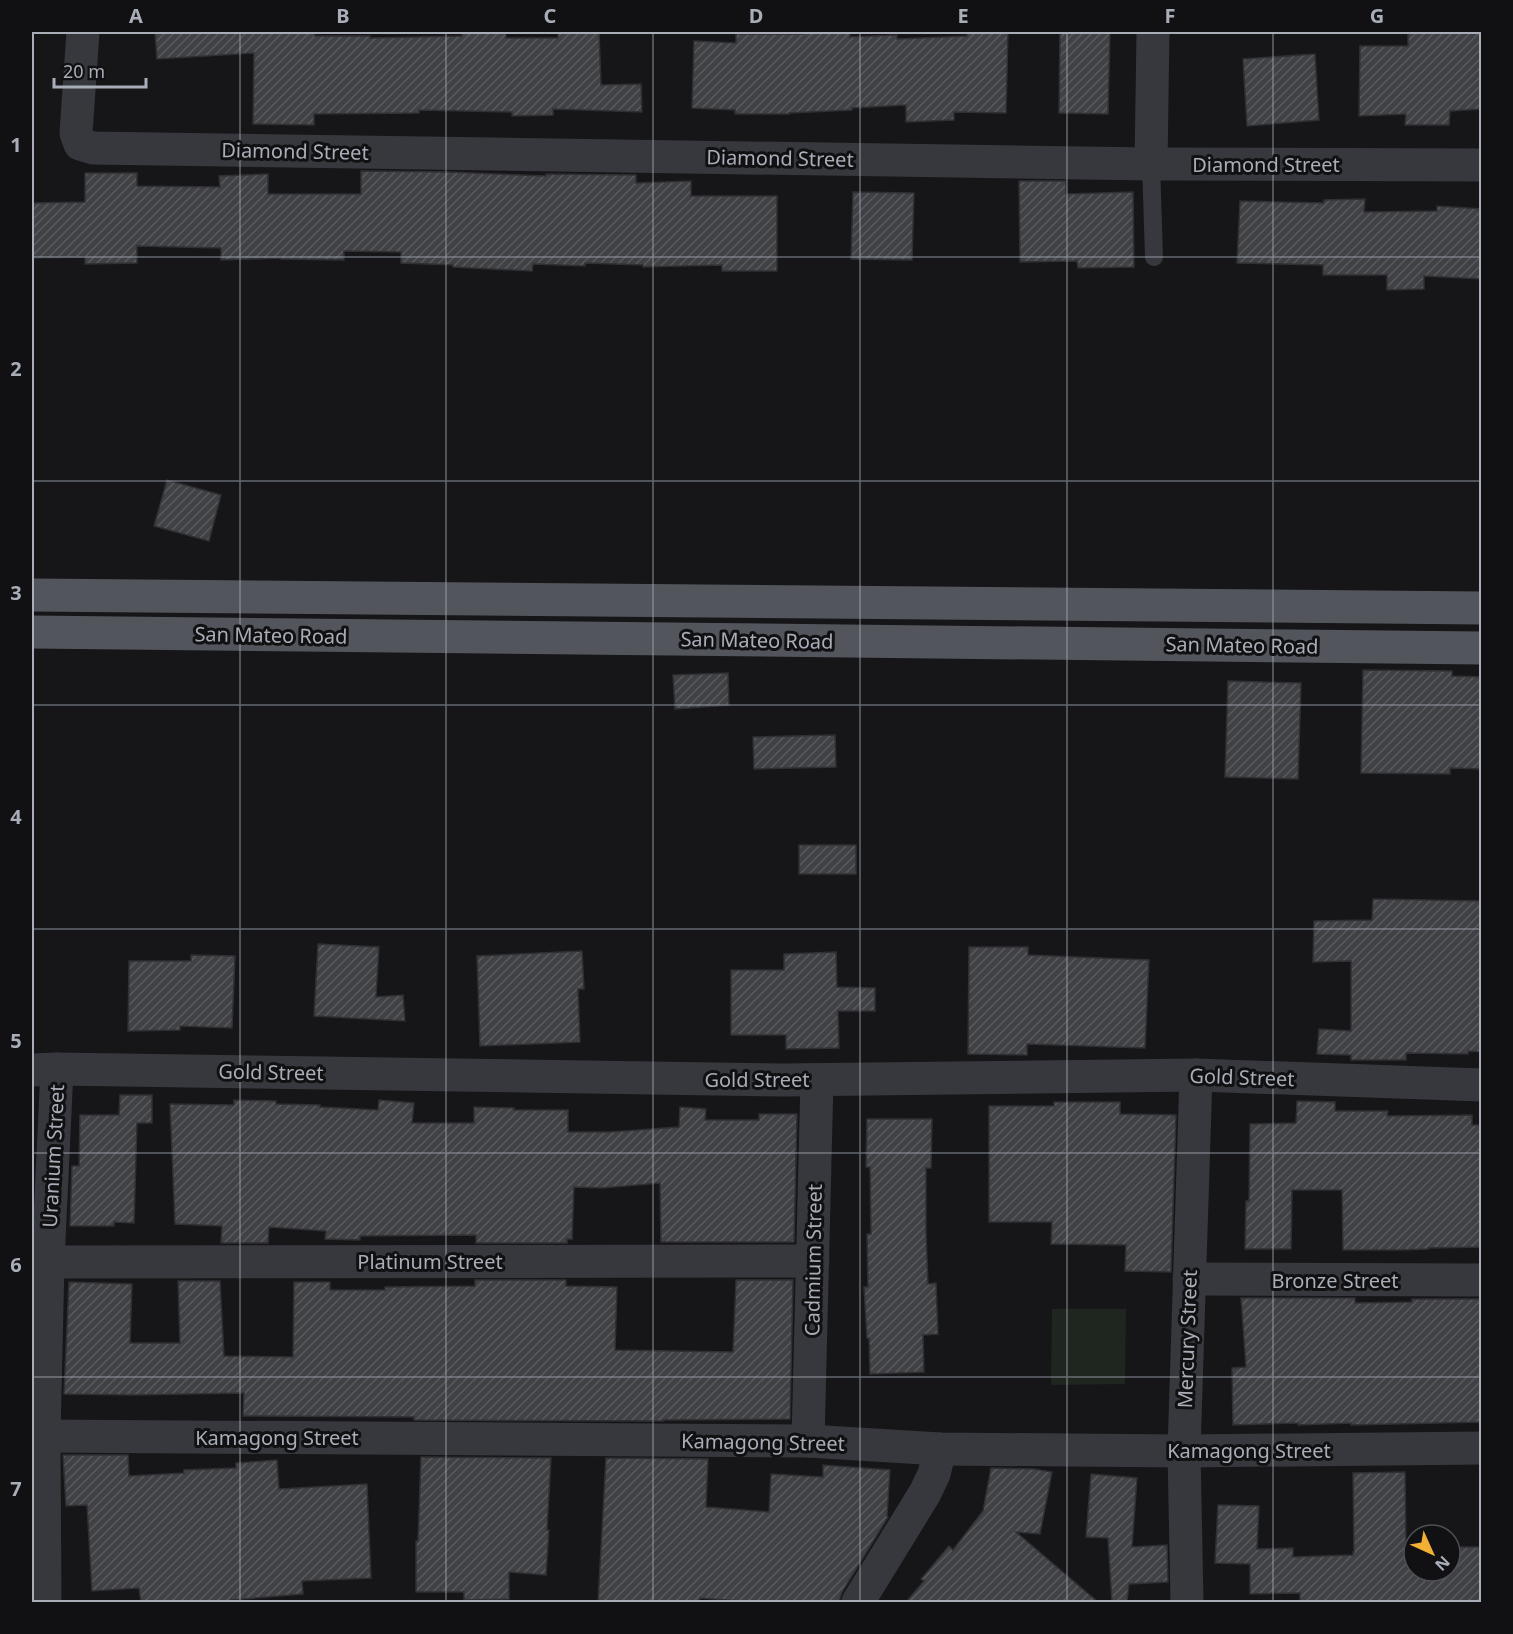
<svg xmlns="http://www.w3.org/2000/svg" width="1513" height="1634" font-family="'Noto Sans',sans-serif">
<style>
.pitch{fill:#1e261f}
.building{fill:url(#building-hatch);stroke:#303034;stroke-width:1.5}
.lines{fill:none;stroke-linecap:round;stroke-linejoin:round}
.service{stroke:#37383d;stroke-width:18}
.minor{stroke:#37383d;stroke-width:33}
.primary{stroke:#53555c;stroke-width:33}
.grid{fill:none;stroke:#a8adb8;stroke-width:1.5;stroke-opacity:0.55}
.labels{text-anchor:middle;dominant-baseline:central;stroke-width:6;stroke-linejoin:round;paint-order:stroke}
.street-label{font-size:20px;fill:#a8adb8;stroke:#111113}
.neatline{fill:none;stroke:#a8adb8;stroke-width:2}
.grid-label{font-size:20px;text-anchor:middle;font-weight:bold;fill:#a8adb8}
</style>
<defs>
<pattern id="building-hatch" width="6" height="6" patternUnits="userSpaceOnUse" patternTransform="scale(1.5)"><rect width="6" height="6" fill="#404145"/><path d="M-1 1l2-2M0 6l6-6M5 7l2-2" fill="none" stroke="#595a5e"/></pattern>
</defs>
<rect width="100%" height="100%" fill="#161618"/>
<path class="pitch" d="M1052,1309H1126L1125,1384L1051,1385Z"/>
<g class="building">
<path d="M155,32H315V36H370V38L462,36V32H506V38H558V32H599L601,85L641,84L642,112L553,109V115L512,116V112L419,110V113L314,114V125L253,124L254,53L157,59Z"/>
<path d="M803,32H850V37L897,35V39L967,36V32H1008L1006,113L954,112V120L906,122V105L852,108V110L789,113V114H735V110L692,108L694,41L736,43V34H803Z"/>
<path d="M1060,32H1110L1108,114L1059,113Z"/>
<path d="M1408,32H1482V109L1450,111L1449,125H1405L1406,114L1359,116L1360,46H1408Z"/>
<path d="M1315,54L1319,120L1247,126L1243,59Z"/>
<path d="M361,171L448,172L546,176V174L636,175V183L691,181V196H777V271H722V265L643,267V265L585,263V266L533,264L532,271L453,267V265L401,263V252L344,251V260L281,259V258L221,260V248L137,246V263L85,264V257L32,258V203L85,202V173H137V186L220,187L219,176L268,174V194H361Z"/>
<path d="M1019,181H1066V194L1133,192L1134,267L1078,268L1077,261L1020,262Z"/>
<path d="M853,192L914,193L912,260L851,259Z"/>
<path d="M1365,199L1364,212L1437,211V206L1482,209V279L1424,276V289L1387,290V275H1323V265L1237,263L1240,201L1324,203V200Z"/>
<path d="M167,480L221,495L209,541L154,526Z"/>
<path d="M1363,670L1452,671V676L1482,677V769L1450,768V774L1361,773Z"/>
<path d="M728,673L729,705L675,709L673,675Z"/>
<path d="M1228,681L1301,683L1298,779L1225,777Z"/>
<path d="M835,735L836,767L754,769L753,737Z"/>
<rect x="799" y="845" width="57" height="29"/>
<path d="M1373,899L1482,901V1052L1468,1051V1054L1406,1053V1060H1351V1055L1317,1054L1319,1029L1351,1031V961L1313,962L1314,921L1372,920Z"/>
<path d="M318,944L379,947L376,997L403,995L405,1021L314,1016Z"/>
<path d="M969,947H1028V955L1149,960L1145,1048L1027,1044V1055L968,1054Z"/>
<path d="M582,951L584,989H578L580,1042L480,1046L477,956Z"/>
<path d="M836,952L837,987L875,988V1011H838L839,1048L786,1049V1035H731V970H784V954Z"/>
<path d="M191,955L235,956L232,1028L180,1026V1030L128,1031L129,961H191Z"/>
<path d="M120,1095H152V1123H137L134,1223L114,1222V1226H70L72,1166H79L80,1115H119Z"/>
<path d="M234,1100L276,1101V1104L320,1105V1107L378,1110L379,1100L414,1103L412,1123H474V1107L514,1108V1110H568V1132H610L679,1127L680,1107L706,1109L705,1120H759V1114H797L794,1242H661L660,1183L602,1188L574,1187L572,1239H567V1243H476V1235L360,1236V1240L325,1239L326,1231L269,1227L268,1243H221L222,1226L175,1224L170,1104L234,1105Z"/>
<path d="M1297,1101L1335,1102V1111H1388L1387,1116L1472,1115V1125H1482V1247L1428,1248V1249L1401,1250H1343L1342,1190H1292L1291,1249H1245L1246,1201H1249L1250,1124L1296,1123Z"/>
<path d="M1054,1102H1120V1114L1176,1115L1171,1272L1125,1271L1126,1245L1051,1244L1052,1222H989V1106H1054Z"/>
<path d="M867,1119H932L931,1168H926V1233L928,1284L936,1283L938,1334L923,1335L924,1372L870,1374L869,1338H867L864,1287H868L867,1234H871L870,1167H866Z"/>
<path d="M475,1280H566V1286L617,1287L615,1350L733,1352L736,1280H793L790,1419L663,1420V1421L414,1420V1417L243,1416L244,1393L133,1395L64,1394L69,1282L132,1284L130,1343H180L178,1281H220L224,1356L293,1357L294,1282H330V1290H385V1287L475,1286Z"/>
<path d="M1241,1298H1355V1303L1412,1302V1299H1482V1422L1351,1425V1423L1298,1425V1423L1233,1425L1232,1368L1246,1367Z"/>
<path d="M63,1455H128L129,1476L184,1473V1470L236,1468V1463L277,1460L279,1489L367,1484L371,1578L302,1581L303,1594L231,1600V1602H141L139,1588L92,1591L87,1505L66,1506Z"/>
<path d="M421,1457L551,1458L547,1530H549L546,1575L509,1572V1599L464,1600V1592H416V1541H418Z"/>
<path d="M606,1458L708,1459L706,1507L769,1512L771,1474L823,1477V1465L890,1470L887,1516L888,1517L842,1592L839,1602H754L700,1598L699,1602H598Z"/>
<path d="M991,1468L1034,1469L1052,1472L1040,1534L1016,1532L1098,1602H906L924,1581L921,1579L949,1546L953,1550L983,1511Z"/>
<path d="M1405,1472L1406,1548H1414V1571H1450V1547H1482V1602H1300V1593L1250,1594V1564L1215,1563L1218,1505L1259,1506L1257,1549L1293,1548V1557L1353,1555V1552H1354L1353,1473Z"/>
<path d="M1091,1474L1137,1478L1132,1547L1167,1545L1168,1582L1129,1584L1127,1602H1112L1108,1538L1086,1537Z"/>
</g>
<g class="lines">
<path class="service" d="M1151,164L1154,257"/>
<g class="minor">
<path d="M83,32L76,133L80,144L93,148L1151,164L1482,165"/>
<path d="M1151,164L1153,32"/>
<path d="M32,1070L57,1069L784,1080L1196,1075L1482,1085"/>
<path d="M48,1262L813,1261"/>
<path d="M1189,1279L1482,1280"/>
<path d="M44,1436L808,1441L940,1449L1184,1451L1482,1448"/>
<path d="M808,1441L817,1080"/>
<path d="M45,1602L44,1436L48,1262L57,1069"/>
<path d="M858,1602L925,1493L934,1474L940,1449"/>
<path d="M1187,1602L1184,1451L1196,1075"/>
</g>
<g class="primary">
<path d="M32,595L1482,608"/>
<path d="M32,632L1482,648"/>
</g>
</g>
<path class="grid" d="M240,32V1602M446,32V1602M653,32V1602M860,32V1602M1067,32V1602M1273,32V1602M32,257H1482M32,481H1482M32,705H1482M32,929H1482M32,1153H1482M32,1377H1482"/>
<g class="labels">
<g class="street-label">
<text transform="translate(295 151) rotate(1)">Diamond Street</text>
<text transform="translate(780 158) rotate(1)">Diamond Street</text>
<text x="1266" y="164">Diamond Street</text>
<text transform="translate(271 635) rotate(1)">San Mateo Road</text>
<text transform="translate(757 640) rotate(1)">San Mateo Road</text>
<text transform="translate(1242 645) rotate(1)">San Mateo Road</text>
<text transform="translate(271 1072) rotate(1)">Gold Street</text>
<text transform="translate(1242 1077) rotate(2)">Gold Street</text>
<text x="757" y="1079">Gold Street</text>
<text transform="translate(53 1156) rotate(-87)">Uranium Street</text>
<text transform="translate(813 1260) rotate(-89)">Cadmium Street</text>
<text x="430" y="1261">Platinum Street</text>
<text x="1335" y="1280">Bronze Street</text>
<text transform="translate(1187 1339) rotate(-88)">Mercury Street</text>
<text x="277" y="1437">Kamagong Street</text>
<text transform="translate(763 1442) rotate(1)">Kamagong Street</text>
<text x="1249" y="1450">Kamagong Street</text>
</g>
</g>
<rect width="1513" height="1634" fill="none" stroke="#111113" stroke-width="66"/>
<g transform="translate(1432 1553) rotate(135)"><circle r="28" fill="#111113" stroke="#4d4f55" stroke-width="1.5"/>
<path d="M0-4.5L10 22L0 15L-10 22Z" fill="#f2b134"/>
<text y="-9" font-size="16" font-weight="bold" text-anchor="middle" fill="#a8adb8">N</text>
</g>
<path d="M54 78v9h92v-9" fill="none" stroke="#a8adb8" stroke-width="3"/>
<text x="63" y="78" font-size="18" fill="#a8adb8" stroke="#111113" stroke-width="4.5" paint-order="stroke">20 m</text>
<rect x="33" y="33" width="1447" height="1568" class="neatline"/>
<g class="grid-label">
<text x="136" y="23">A</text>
<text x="343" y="23">B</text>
<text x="550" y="23">C</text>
<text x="756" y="23">D</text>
<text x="963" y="23">E</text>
<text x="1170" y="23">F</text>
<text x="1377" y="23">G</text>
<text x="16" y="152">1</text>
<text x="16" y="376">2</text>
<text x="16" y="600">3</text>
<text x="16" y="824">4</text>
<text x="16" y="1048">5</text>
<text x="16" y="1272">6</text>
<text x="16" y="1496">7</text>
</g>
</svg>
